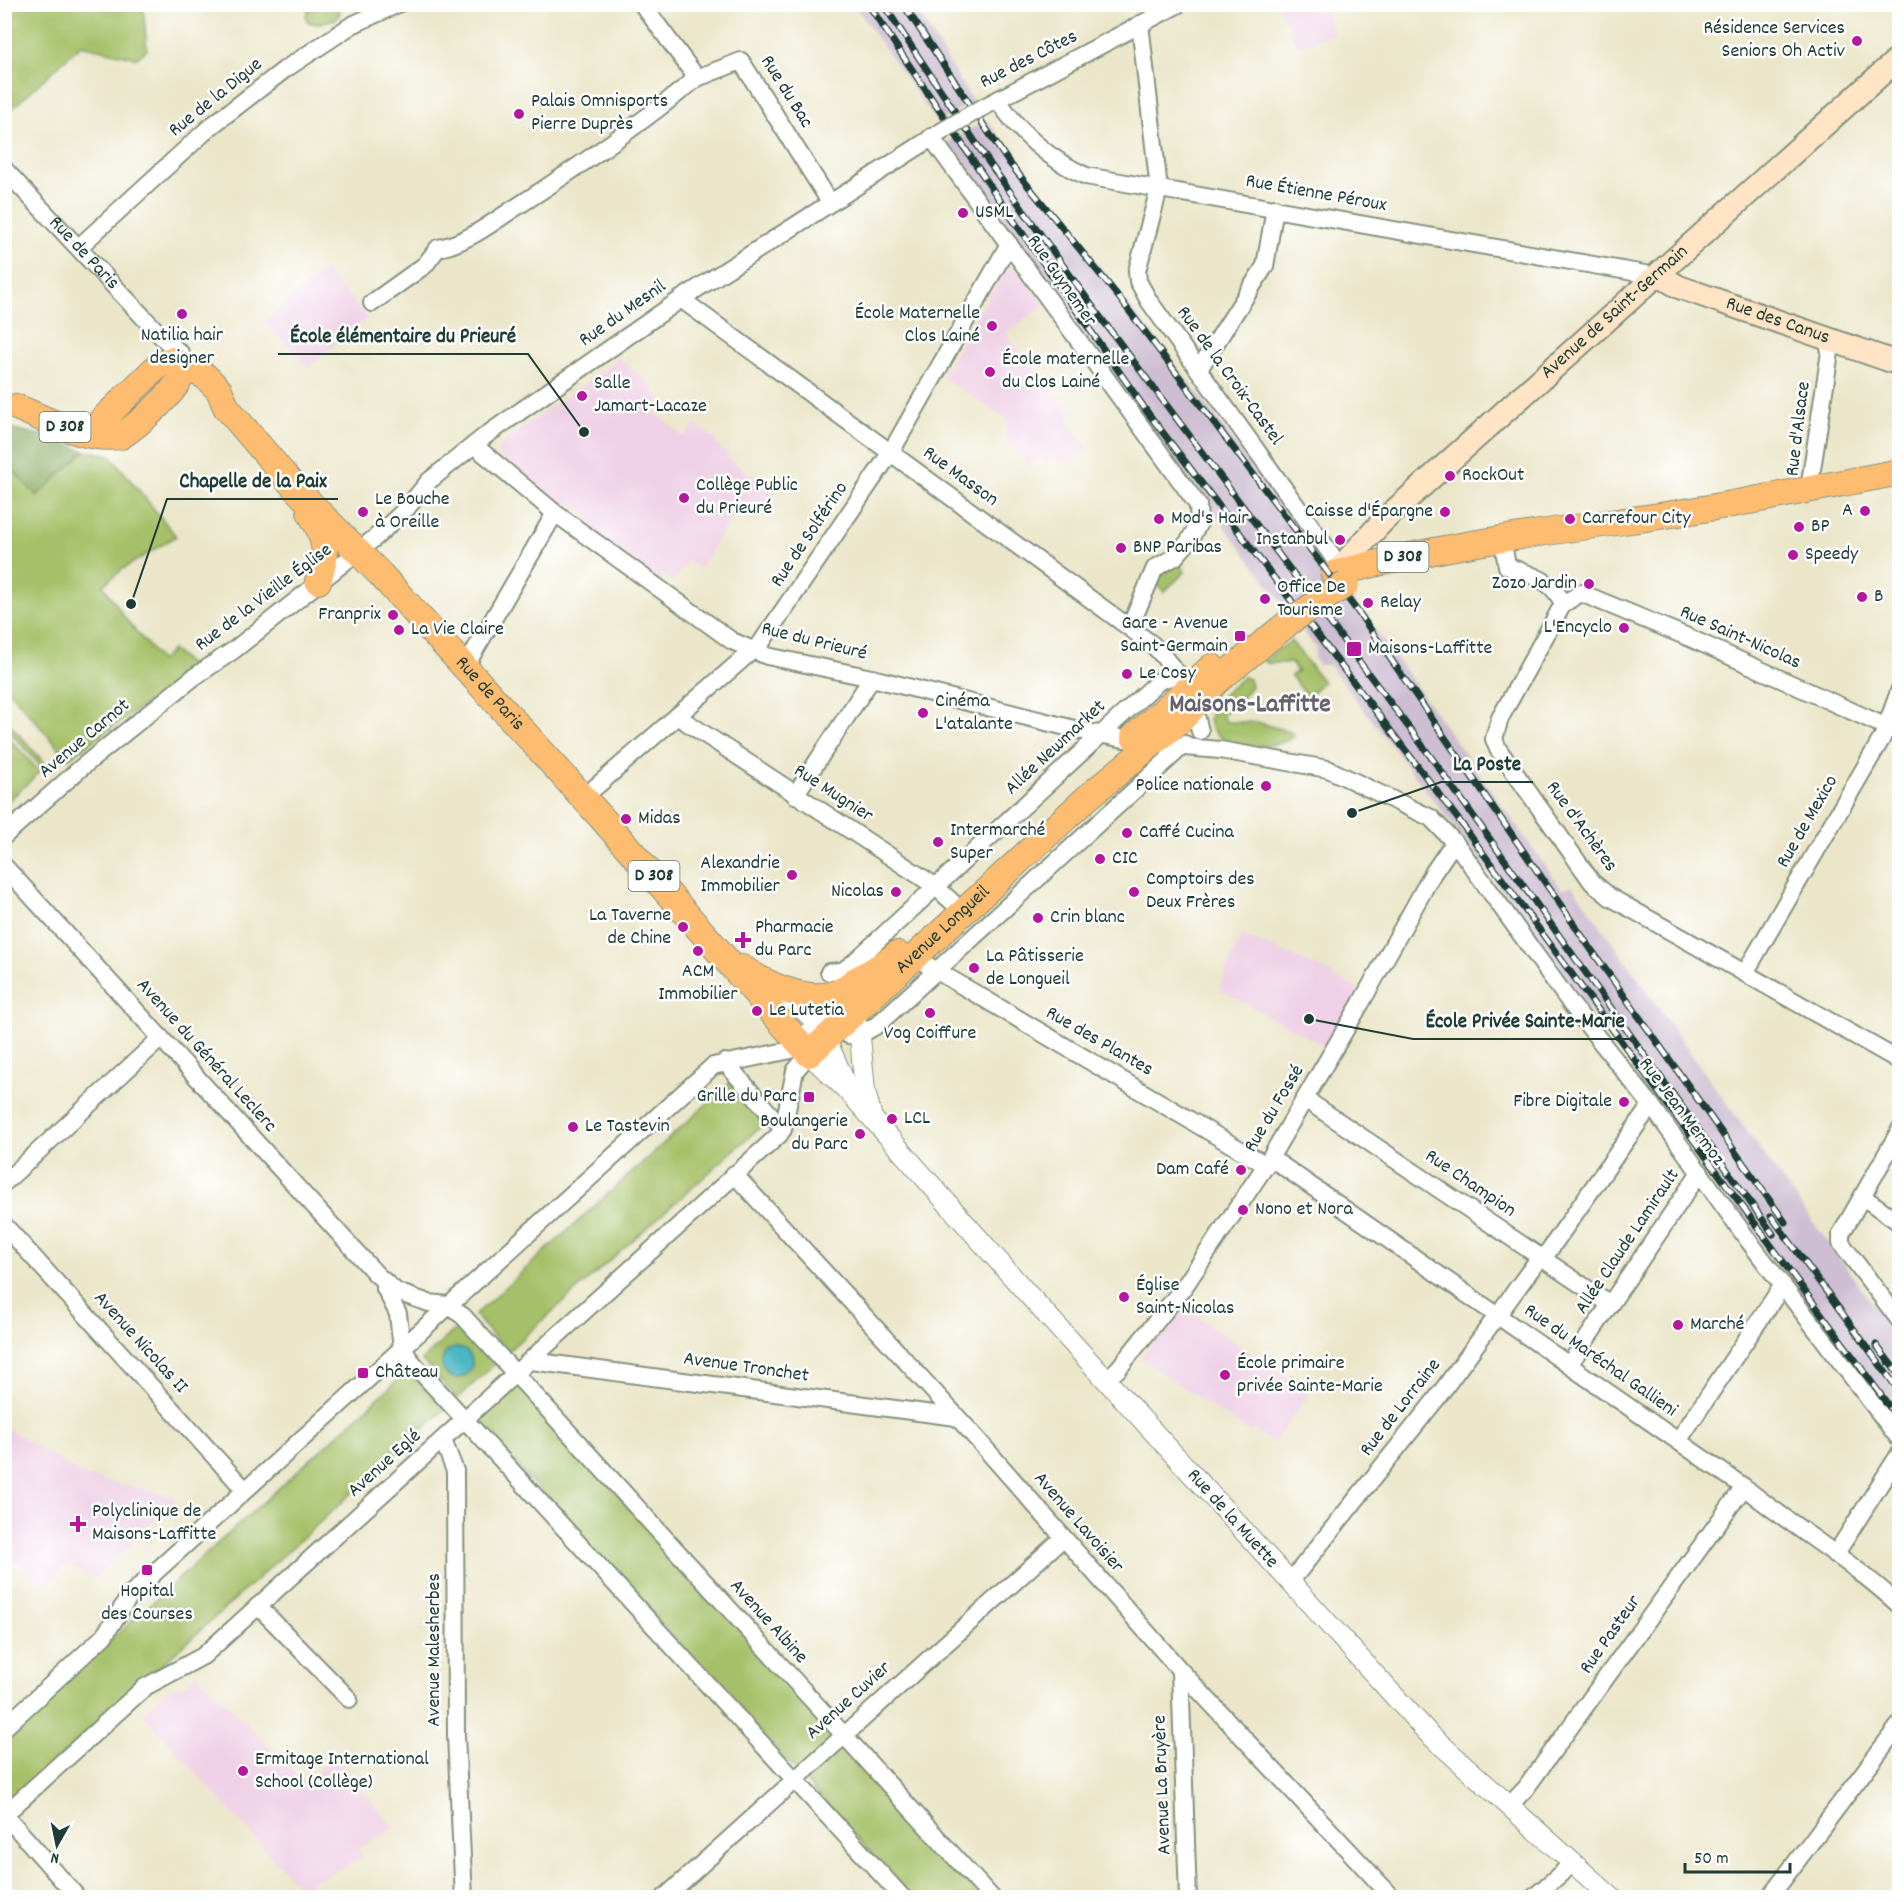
<svg xmlns="http://www.w3.org/2000/svg" width="1904" height="1902" font-family="Dekko,sans-serif">
<style>
.built{fill:#efd0e6}
.industrial{fill:#cdbed2}
.green{fill:#a5c067;stroke:#627e4e;stroke-width:1.5}
.forest{fill:#84a65c;stroke:#527248;stroke-width:1.5}
.water{fill:#49b6c3;stroke:#347a7c;stroke-width:1.5}
.lines{fill:none;stroke-linecap:round;stroke-linejoin:round}
.minor-casing{stroke:#85927e;stroke-width:20}
.tertiary-casing{stroke:#85927e;stroke-width:22}
.secondary-casing{stroke:#85927e;stroke-width:26}
.primary-casing{stroke:#85927e;stroke-width:28}
.minor{stroke:#fff;stroke-width:16}
.tertiary{stroke:#fff;stroke-width:20}
.secondary{stroke:#ffe4c6;stroke-width:22}
.primary{stroke:#febc70;stroke-width:26}
.rail-casing{stroke:#1f3d34;stroke-width:7}
.rail{stroke:#fff;stroke-width:4.5;stroke-dasharray:14;stroke-linecap:butt}
.minor-bridge-casing{stroke:#85927e;stroke-width:20;stroke-linecap:butt}
.primary-bridge-casing{stroke:#85927e;stroke-width:28;stroke-linecap:butt}
.minor-bridge{stroke:#fff;stroke-width:16}
.primary-bridge{stroke:#febc70;stroke-width:26}
.poi-dot{fill:#b5179e;stroke:#fff;stroke-width:2}
.labels{text-anchor:middle;dominant-baseline:central;stroke-width:5;stroke-linejoin:round;paint-order:stroke}
.shield{fill:#fff;stroke:#627771;stroke-width:1.5}
.shield-label{font-size:18px;font-weight:bold;fill:#1f3d34}
.poi-label{font-size:20px;fill:#1f3d34;stroke:#fff;text-anchor:start}
.street-label{font-size:20px;fill:#1f3d34;stroke:#fff}
.district-label{font-size:26px;font-weight:bold;fill:#66636c;stroke:#fff}
.leader{fill:none;stroke:#1f3d34;stroke-width:2}
.callout-dot{fill:#1f3d34;stroke:#fff;stroke-width:2}
.callout-label{font-size:21px;text-anchor:middle;font-weight:bold;fill:#1f3d34;stroke:#fff;stroke-width:5;stroke-linejoin:round;paint-order:stroke}
</style>
<rect width="100%" height="100%" fill="#fff"/>
<filter id="ink" filterUnits="userSpaceOnUse"><feTurbulence type="fractalNoise" baseFrequency=".0167" numOctaves="2"/><feDisplacementMap in="SourceGraphic" scale="12" xChannelSelector="R" yChannelSelector="G"/><feConvolveMatrix kernelMatrix="1 2 1 2 8 2 1 2 1" color-interpolation-filters="sRGB"/></filter>
<filter id="wash" filterUnits="userSpaceOnUse"><feTurbulence type="fractalNoise" baseFrequency=".008" numOctaves="4" result="noise"/><feDisplacementMap in="SourceGraphic" scale="24" xChannelSelector="R" yChannelSelector="G"/><feGaussianBlur stdDeviation="1.35" result="paint"/><feColorMatrix in="noise" values="0 0 0 0 0 0 0 0 0 0 0 0 0 0 0 0 0 1.4 0 .05"/><feComposite in="paint" operator="in"/></filter>
<g filter="url(#wash)">
<rect width="100%" height="100%" fill="#ebe6c9"/>
<g class="built">
<path d="M1278,5H1322L1334,33L1298,47Z"/>
<path d="M1005,268H1015L1044,306L1005,333L1072,414L1066,419L1088,448L1065,465L1054,455L1045,463L1040,458L1030,467L1005,438L1008,423L1003,416L941,377Z"/>
<path d="M324,269L368,318L308,367L264,322Z"/>
<path d="M618,357L654,388L652,391L661,398L652,410L684,437L695,424L717,440L715,444L729,455L727,458L774,491L751,523L734,512L700,569L687,561L673,581L662,575L658,581L589,528L588,514L574,504L560,506L499,458L498,450L508,438L603,371Z"/>
<path d="M1241,935L1332,973V976L1361,990L1328,1048L1219,989Z"/>
<path d="M1180,1306L1310,1392L1274,1444L1252,1429L1250,1433L1140,1358Z"/>
<path d="M5,1427L82,1475L178,1498L94,1579L67,1564L47,1587L19,1562L5,1558Z"/>
<path d="M197,1674L306,1784L333,1757L395,1828L358,1849L363,1858L300,1888L142,1713L169,1689L185,1685Z"/>
</g>
<g class="industrial">
<path d="M854,5H913L973,102L937,122Z"/>
<path d="M987,120L1321,554L1562,889L1572,885L1708,1078L1899,1340V1430L1446,816L1329,665H1319L1314,659L1316,648L1135,407L947,142Z"/>
</g>
<g class="green">
<path d="M5,4L143,5L147,50L137,58L81,45L5,115Z"/>
<path d="M323,5L337,6L340,13L336,19L316,24L308,22L306,16L309,9Z"/>
<path d="M85,451L110,455L176,536L123,569L103,585L125,618L161,661L172,650L195,669L68,759L5,686V462L37,495Z"/>
<path d="M1178,561L1185,572L1164,592L1155,582V577Z"/>
<path d="M1291,641L1323,682L1308,696L1291,676L1297,671L1292,663H1266L1263,661Z"/>
<path d="M1243,677L1249,679L1251,686L1241,699L1222,716L1226,722H1257L1293,733L1294,737C1268,755 1192,747 1213,706C1220,695 1234,686 1243,677Z"/>
<path d="M9,723L47,766L43,769L5,726Z"/>
<path d="M4,733L40,772L5,804H4Z"/>
<path d="M732,1081L768,1120L507,1352L475,1315Z"/>
<path d="M461,1324L496,1363L457,1399L422,1360Z"/>
<path d="M408,1371L445,1409L5,1807V1736Z"/>
<path d="M516,1383L985,1897H911L476,1421Z"/>
</g>
<path class="forest" d="M4,427L45,436L85,451L37,496L5,462Z"/>
<circle class="water" cx="457" cy="1363" r="15"/>
</g>
<g filter="url(#ink)">
<g class="lines">
<g class="minor-casing">
<g id="minor">
<path d="M642,4L697,78L741,61L830,202"/>
<path d="M1140,24L1159,189L1137,271L1138,281L1149,301L1331,554L1335,561L1334,574"/>
<path d="M998,100C1019,133 1050,160 1086,176L1656,276"/>
<path d="M978,110L1179,4"/>
<path d="M931,137L1198,505L1199,523L1189,541L1175,557L1155,568L1130,627"/>
<path id="s1" d="M4,169L163,338L181,354L180,362"/>
<path d="M79,247L210,127L284,70L352,25L398,4"/>
<path d="M681,299L1153,645C1179,672 1192,695 1200,731"/>
<path d="M372,303L425,265L438,248C468,243 492,222 518,206C580,166 640,124 697,78"/>
<path d="M1199,369L1265,266L1275,208"/>
<path d="M475,446L555,513L732,641L767,656L872,678L1078,730L1150,744L1220,750L1328,769L1431,818L1456,844L1571,1004L1651,1105L1748,1240L1900,1440"/>
<path d="M1806,493L1813,488L1811,476L1830,352L1827,339"/>
<path d="M1519,540L1507,542L1504,549L1507,566C1531,576 1552,578 1563,604"/>
<path d="M464,669L555,513"/>
<path d="M677,716L935,886L963,912"/>
<path d="M1900,733L1690,638L1581,593L1563,604L1500,718L1494,739L1498,749L1592,882L1610,897L1900,1061"/>
<path d="M795,795L872,678"/>
<path d="M583,798L761,643L891,452L1009,244"/>
<path d="M4,836L82,767L194,677L234,650L376,537L407,508L429,481L485,436L681,299L944,130"/>
<path d="M4,866L377,1275L397,1292L429,1303L447,1305L463,1316L992,1898"/>
<path d="M927,965L1266,1165"/>
<path d="M829,972L842,971L852,964L1159,681L1179,674"/>
<path d="M1745,973L1882,738L1900,689"/>
<path d="M848,1035L865,1032L877,1025L1185,744"/>
<path d="M725,1062L783,1129"/>
<path d="M1305,1099L1610,1304"/>
<path d="M1900,1130L1841,1234V1243L1900,1321"/>
<path d="M1271,1158L1744,1487C1794,1528 1852,1561 1900,1606"/>
<path d="M734,1174L969,1430L1180,1670L1393,1898"/>
<path d="M4,1183L161,1038"/>
<path d="M1863,1197L1900,1223"/>
<path d="M4,1225L245,1490"/>
<path d="M1543,1259L1651,1105"/>
<path d="M384,1286L398,1314L402,1348L412,1362L903,1898"/>
<path d="M531,1361L956,1417"/>
<path d="M1569,1365L1700,1172"/>
<path d="M1106,1380L1118,1369L1184,1287L1266,1165L1361,1003L1433,873L1448,851L1456,844"/>
<path d="M443,1440L455,1471L456,1735L464,1898"/>
<path d="M1678,1441L1783,1285"/>
<path d="M1835,1555L1900,1453"/>
<path d="M1290,1582L1437,1398L1540,1257"/>
<path d="M258,1606L349,1699"/>
<path d="M1180,1670L1188,1898"/>
<path d="M4,1728L104,1636L131,1594L713,1066L791,1050L799,1042"/>
<path d="M1510,1805L1526,1788L1744,1487"/>
<path d="M4,1815L145,1687L203,1656L779,1135L783,1129L795,1071L809,1054"/>
<path d="M5,1815L78,1898"/>
<path d="M664,1898L1063,1538"/>
<path d="M1533,1898L1573,1863"/>
<path d="M1769,1898L1900,1724"/>
</g>
</g>
<g class="tertiary-casing">
<g id="tertiary">
<path d="M785,993L819,1024L848,1089"/>
<path d="M853,1013L860,1037L865,1091L871,1114"/>
<path d="M810,1032L859,987"/>
<path d="M809,1054L849,1092L1025,1291L1428,1733L1612,1898"/>
</g>
</g>
<g class="secondary-casing">
<g id="secondary">
<path id="s2" d="M1663,270L1667,280L1679,287L1900,364"/>
<path id="s3" d="M1334,574L1384,520L1900,57"/>
</g>
</g>
<g class="primary-casing">
<g id="primary">
<path id="s4" d="M183,366L205,376L219,390L226,407L296,489L381,575L600,816L809,1054L1087,798L1183,718L1216,682L1293,619"/>
<path d="M16,407C48,420 85,441 121,436C136,426 188,384 183,366L172,360L161,363L102,420"/>
<path d="M310,512C327,541 328,549 318,581"/>
<path d="M1334,574C1427,549 1522,535 1617,522C1711,510 1805,490 1900,472"/>
<path d="M1134,737L1212,667"/>
<path d="M742,968C765,984 805,1003 834,994C843,991 850,983 858,979C872,971 884,965 897,954"/>
</g>
</g>
<use href="#minor" class="minor"/>
<use href="#tertiary" class="tertiary"/>
<use href="#secondary" class="secondary"/>
<use href="#primary" class="primary"/>
<g class="rail-casing">
<g id="rail">
<path d="M868,4L1007,211L1148,413L1461,823L1900,1421"/>
<path d="M883,4L990,164L1098,314L1431,757L1773,1234"/>
<path d="M903,4L1007,160L1117,295L1361,616L1593,952L1785,1222"/>
<path d="M1771,1216L1900,1392"/>
<path d="M1876,1345L1900,1376"/>
</g>
</g>
<use href="#rail" class="rail"/>
<g class="minor-bridge-casing">
<path id="minor-bridge" d="M944,130L978,110"/>
</g>
<g class="primary-bridge-casing">
<path id="primary-bridge" d="M1293,619L1346,584"/>
</g>
<use href="#minor-bridge" class="minor-bridge"/>
<use href="#primary-bridge" class="primary-bridge"/>
</g>
</g>
<g class="poi-dot">
<circle cx="1857" cy="41" r="6"/>
<circle cx="519" cy="114" r="6"/>
<circle cx="963" cy="213" r="6"/>
<circle cx="182" cy="314" r="6"/>
<circle cx="992" cy="326" r="6"/>
<circle cx="990" cy="372" r="6"/>
<circle cx="582" cy="396" r="6"/>
<circle cx="1450" cy="476" r="6"/>
<circle cx="684" cy="498" r="6"/>
<circle cx="1865" cy="511" r="6"/>
<circle cx="363" cy="512" r="6"/>
<circle cx="1445" cy="512" r="6"/>
<circle cx="1159" cy="519" r="6"/>
<circle cx="1570" cy="519" r="6"/>
<circle cx="1799" cy="527" r="6"/>
<circle cx="1340" cy="540" r="6"/>
<circle cx="1121" cy="548" r="6"/>
<circle cx="1793" cy="555" r="6"/>
<circle cx="1589" cy="584" r="6"/>
<circle cx="1862" cy="597" r="6"/>
<circle cx="1265" cy="599" r="6"/>
<circle cx="1368" cy="603" r="6"/>
<circle cx="393" cy="615" r="6"/>
<circle cx="1624" cy="628" r="6"/>
<circle cx="399" cy="630" r="6"/>
<rect x="1234" y="630" width="12" height="12" rx="3"/>
<rect x="1346" y="641" width="16" height="16" rx="3"/>
<circle cx="1127" cy="674" r="6"/>
<circle cx="923" cy="713" r="6"/>
<circle cx="1266" cy="786" r="6"/>
<circle cx="626" cy="819" r="6"/>
<circle cx="1127" cy="833" r="6"/>
<circle cx="938" cy="842" r="6"/>
<circle cx="1100" cy="859" r="6"/>
<circle cx="792" cy="875" r="6"/>
<circle cx="896" cy="892" r="6"/>
<circle cx="1134" cy="892" r="6"/>
<circle cx="1038" cy="918" r="6"/>
<circle cx="683" cy="927" r="6"/>
<path d="M740 931h6v6h6v6h-6v6h-6v-6h-6v-6h6z"/>
<circle cx="698" cy="951" r="6"/>
<circle cx="974" cy="968" r="6"/>
<circle cx="757" cy="1011" r="6"/>
<circle cx="930" cy="1013" r="6"/>
<rect x="803" y="1091" width="12" height="12" rx="3"/>
<circle cx="1624" cy="1102" r="6"/>
<circle cx="892" cy="1119" r="6"/>
<circle cx="573" cy="1127" r="6"/>
<circle cx="860" cy="1134" r="6"/>
<circle cx="1241" cy="1170" r="6"/>
<circle cx="1243" cy="1210" r="6"/>
<circle cx="1124" cy="1297" r="6"/>
<circle cx="1678" cy="1325" r="6"/>
<rect x="357" y="1367" width="12" height="12" rx="3"/>
<circle cx="1225" cy="1375" r="6"/>
<path d="M75 1515h6v6h6v6h-6v6h-6v-6h-6v-6h6z"/>
<rect x="141" y="1564" width="12" height="12" rx="3"/>
<circle cx="243" cy="1771" r="6"/>
</g>
<g class="labels">
<g class="shield">
<rect x="39.5" y="412" width="51" height="30" rx="4.5"/>
<rect x="1377.5" y="542" width="51" height="30" rx="4.5"/>
<rect x="628.5" y="861" width="51" height="30" rx="4.5"/>
</g>
<g class="shield-label">
<text x="65" y="427">D 308</text>
<text x="1403" y="557">D 308</text>
<text x="654" y="876">D 308</text>
</g>
<g class="poi-label">
<text x="1845" y="29" text-anchor="end">Résidence Services<tspan x="1845" dy="23">Seniors Oh Activ</tspan></text>
<text x="531" y="102">Palais Omnisports<tspan x="531" dy="23">Pierre Duprès</tspan></text>
<text x="975" y="213">USML</text>
<text x="980" y="314" text-anchor="end">École Maternelle<tspan x="980" dy="23">Clos Lainé</tspan></text>
<text x="182" y="336" text-anchor="middle">Natilia hair<tspan x="182" dy="23">designer</tspan></text>
<text x="1002" y="360">École maternelle<tspan x="1002" dy="23">du Clos Lainé</tspan></text>
<text x="594" y="384">Salle<tspan x="594" dy="23">Jamart-Lacaze</tspan></text>
<text x="1462" y="476">RockOut</text>
<text x="696" y="486">Collège Public<tspan x="696" dy="23">du Prieuré</tspan></text>
<text x="375" y="500">Le Bouche<tspan x="375" dy="23">à Oreille</tspan></text>
<text x="1853" y="511" text-anchor="end">A</text>
<text x="1433" y="512" text-anchor="end">Caisse d'Épargne</text>
<text x="1171" y="519">Mod's Hair</text>
<text x="1582" y="519">Carrefour City</text>
<text x="1811" y="527">BP</text>
<text x="1328" y="540" text-anchor="end">Instanbul</text>
<text x="1133" y="548">BNP Paribas</text>
<text x="1805" y="555">Speedy</text>
<text x="1577" y="584" text-anchor="end">Zozo Jardin</text>
<text x="1277" y="588">Office De<tspan x="1277" dy="23">Tourisme</tspan></text>
<text x="1874" y="597">B</text>
<text x="1380" y="603">Relay</text>
<text x="381" y="615" text-anchor="end">Franprix</text>
<text x="1228" y="624" text-anchor="end">Gare - Avenue<tspan x="1228" dy="23">Saint-Germain</tspan></text>
<text x="1612" y="628" text-anchor="end">L'Encyclo</text>
<text x="411" y="630">La Vie Claire</text>
<text x="1368" y="649">Maisons-Laffitte</text>
<text x="1139" y="674">Le Cosy</text>
<text x="935" y="702">Cinéma<tspan x="935" dy="23">L'atalante</tspan></text>
<text x="1254" y="786" text-anchor="end">Police nationale</text>
<text x="638" y="819">Midas</text>
<text x="950" y="831">Intermarché<tspan x="950" dy="23">Super</tspan></text>
<text x="1139" y="833">Caffé Cucina</text>
<text x="1112" y="859">CIC</text>
<text x="780" y="864" text-anchor="end">Alexandrie<tspan x="780" dy="23">Immobilier</tspan></text>
<text x="1146" y="880">Comptoirs des<tspan x="1146" dy="23">Deux Frères</tspan></text>
<text x="884" y="892" text-anchor="end">Nicolas</text>
<text x="671" y="916" text-anchor="end">La Taverne<tspan x="671" dy="23">de Chine</tspan></text>
<text x="1050" y="918">Crin blanc</text>
<text x="755" y="928">Pharmacie<tspan x="755" dy="23">du Parc</tspan></text>
<text x="986" y="957">La Pâtisserie<tspan x="986" dy="23">de Longueil</tspan></text>
<text x="698" y="972" text-anchor="middle">ACM<tspan x="698" dy="23">Immobilier</tspan></text>
<text x="769" y="1011">Le Lutetia</text>
<text x="930" y="1034" text-anchor="middle">Vog Coiffure</text>
<text x="797" y="1097" text-anchor="end">Grille du Parc</text>
<text x="1612" y="1102" text-anchor="end">Fibre Digitale</text>
<text x="904" y="1119">LCL</text>
<text x="848" y="1122" text-anchor="end">Boulangerie<tspan x="848" dy="23">du Parc</tspan></text>
<text x="585" y="1127">Le Tastevin</text>
<text x="1229" y="1170" text-anchor="end">Dam Café</text>
<text x="1255" y="1210">Nono et Nora</text>
<text x="1136" y="1286">Église<tspan x="1136" dy="23">Saint-Nicolas</tspan></text>
<text x="1690" y="1325">Marché</text>
<text x="1237" y="1364">École primaire<tspan x="1237" dy="23">privée Sainte-Marie</tspan></text>
<text x="375" y="1373">Château</text>
<text x="92" y="1512">Polyclinique de<tspan x="92" dy="23">Maisons-Laffitte</tspan></text>
<text x="147" y="1592" text-anchor="middle">Hopital<tspan x="147" dy="23">des Courses</tspan></text>
<text x="255" y="1760">Ermitage International<tspan x="255" dy="23">School (Collège)</tspan></text>
</g>
<g class="street-label">
<text transform="translate(1029 60) rotate(-27)">Rue des Côtes</text>
<text transform="translate(786 92) rotate(58)">Rue du Bac</text>
<text transform="translate(216 98) rotate(-39)">Rue de la Digue</text>
<text transform="translate(1316 194) rotate(10)">Rue Étienne Péroux</text>
<text stroke="none"><textPath href="#s1" startOffset="116">Rue de Paris</textPath></text>
<text transform="translate(1061 281) rotate(55)">Rue Guynemer</text>
<text stroke="none"><textPath href="#s3" startOffset="384">Avenue de Saint-Germain</textPath></text>
<text transform="translate(623 314) rotate(-35)">Rue du Mesnil</text>
<text stroke="none"><textPath href="#s2" startOffset="129">Rue des Canus</textPath></text>
<text transform="translate(1229 376) rotate(54)">Rue de la Croix-Castel</text>
<text transform="translate(1799 429) rotate(-83)">Rue d'Alsace</text>
<text transform="translate(960 477) rotate(36)">Rue Masson</text>
<text transform="translate(810 535) rotate(-56)">Rue de Solférino</text>
<text transform="translate(264 598) rotate(-37)">Rue de la Vieille Église</text>
<text transform="translate(1740 638) rotate(24)">Rue Saint-Nicolas</text>
<text transform="translate(814 642) rotate(14)">Rue du Prieuré</text>
<text stroke="none"><textPath href="#s4" startOffset="452">Rue de Paris</textPath></text>
<text transform="translate(85 739) rotate(-40)">Avenue Carnot</text>
<text transform="translate(1056 748) rotate(-43)">Allée Newmarket</text>
<text transform="translate(833 794) rotate(33)">Rue Mugnier</text>
<text transform="translate(1808 822) rotate(-60)">Rue de Mexico</text>
<text transform="translate(1581 827) rotate(54)">Rue d'Achères</text>
<text stroke="none"><textPath href="#s4" startOffset="1116">Avenue Longueil</textPath></text>
<text transform="translate(1099 1042) rotate(30)">Rue des Plantes</text>
<text transform="translate(206 1056) rotate(48)">Avenue du Général Leclerc</text>
<text transform="translate(1275 1109) rotate(-59)">Rue du Fossé</text>
<text transform="translate(1681 1112) rotate(53)">Rue Jean Mermoz</text>
<text transform="translate(1470 1184) rotate(34)">Rue Champion</text>
<text transform="translate(1628 1242) rotate(-56)">Allée Claude Lamirault</text>
<text transform="translate(140 1343) rotate(48)">Avenue Nicolas II</text>
<text transform="translate(1600 1361) rotate(35)">Rue du Maréchal Gallieni</text>
<text transform="translate(746 1368) rotate(8)">Avenue Tronchet</text>
<text transform="translate(1401 1408) rotate(-52)">Rue de Lorraine</text>
<text transform="translate(385 1464) rotate(-42)">Avenue Eglé</text>
<text transform="translate(1232 1519) rotate(48)">Rue de la Muette</text>
<text transform="translate(1078 1523) rotate(49)">Avenue Lavoisier</text>
<text transform="translate(768 1622) rotate(48)">Avenue Albine</text>
<text transform="translate(1611 1635) rotate(-55)">Rue Pasteur</text>
<text transform="translate(435 1650) rotate(-90)">Avenue Malesherbes</text>
<text transform="translate(849 1701) rotate(-42)">Avenue Cuvier</text>
<text transform="translate(1163 1785) rotate(-92)">Avenue La Bruyère</text>
</g>
<g class="district-label">
<text x="1250" y="705">Maisons-Laffitte</text>
</g>
</g>
<path class="leader" d="M584 432L528 354H278M131 604L167 499H338M1352 813L1441 782H1533M1309 1019L1413 1039H1636"/>
<g class="callout-dot">
<circle cx="584" cy="432" r="6"/>
<circle cx="131" cy="604" r="6"/>
<circle cx="1352" cy="813" r="6"/>
<circle cx="1309" cy="1019" r="6"/>
</g>
<g class="callout-label">
<text x="403" y="342">École élémentaire du Prieuré</text>
<text x="253" y="487">Chapelle de la Paix</text>
<text x="1487" y="770">La Poste</text>
<text x="1525" y="1027">École Privée Sainte-Marie</text>
</g>
<rect width="1904" height="1902" fill="none" stroke="#fff" stroke-width="24"/>
<g transform="translate(57 1845) rotate(189)" stroke="#ffffff" stroke-width="4.5" paint-order="stroke">
<path d="M0-4.5L10 22L0 15L-10 22Z" fill="#1f3d34"/>
<text y="-9" font-size="16" font-weight="bold" text-anchor="middle" fill="#1f3d34">N</text>
</g>
<path d="M1685 1863v9h105v-9" fill="none" stroke="#1f3d34" stroke-width="3"/>
<text x="1694" y="1863" font-size="18" fill="#1f3d34" stroke="#ffffff" stroke-width="4.5" paint-order="stroke">50 m</text>
</svg>
